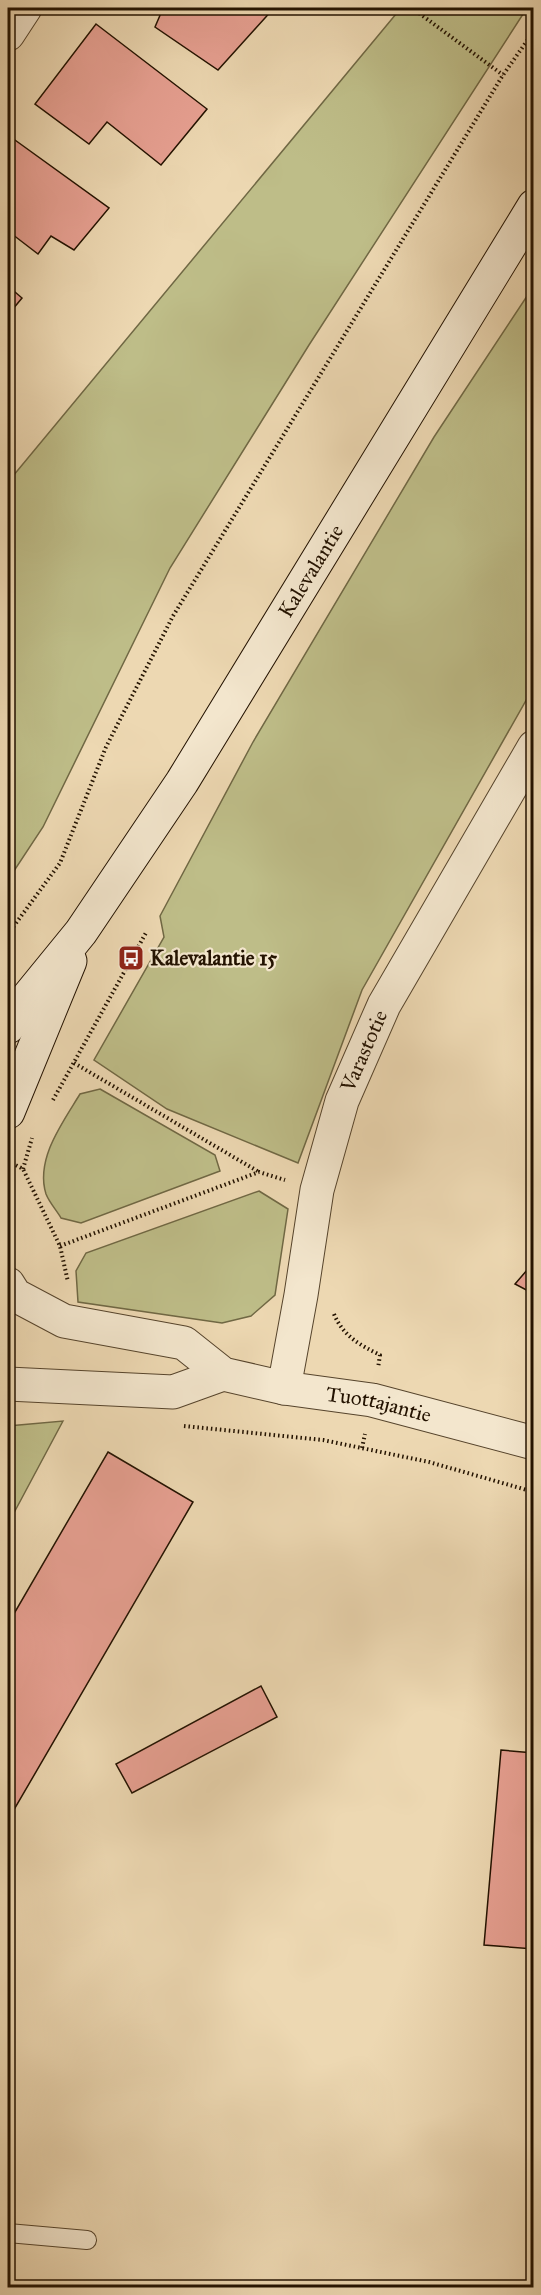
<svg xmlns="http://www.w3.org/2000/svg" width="541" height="2295" font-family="'IM FELL Great Primer',serif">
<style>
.green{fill:#bebd88;stroke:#706844;stroke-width:1.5}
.building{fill:#e7a092;stroke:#231200;stroke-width:1.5}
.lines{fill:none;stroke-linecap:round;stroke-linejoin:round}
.service-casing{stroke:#56442c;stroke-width:20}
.minor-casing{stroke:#56442c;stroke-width:35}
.tertiary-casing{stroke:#56442c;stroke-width:35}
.secondary-casing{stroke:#231200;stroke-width:35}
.path{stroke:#231200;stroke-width:4;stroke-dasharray:1.5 3;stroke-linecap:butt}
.service{stroke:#f3e6cd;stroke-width:18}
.minor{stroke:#f3e6cd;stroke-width:33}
.tertiary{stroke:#f3e6cd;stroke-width:33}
.secondary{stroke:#f3e6cd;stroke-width:33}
.labels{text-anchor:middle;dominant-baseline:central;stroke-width:4.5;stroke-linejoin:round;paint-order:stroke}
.street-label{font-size:21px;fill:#231200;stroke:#f3e6cd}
.poi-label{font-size:21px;font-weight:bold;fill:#231200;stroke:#f3e6cd;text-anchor:start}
</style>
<rect width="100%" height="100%" fill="#edd8b2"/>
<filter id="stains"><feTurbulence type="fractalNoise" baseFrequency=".00333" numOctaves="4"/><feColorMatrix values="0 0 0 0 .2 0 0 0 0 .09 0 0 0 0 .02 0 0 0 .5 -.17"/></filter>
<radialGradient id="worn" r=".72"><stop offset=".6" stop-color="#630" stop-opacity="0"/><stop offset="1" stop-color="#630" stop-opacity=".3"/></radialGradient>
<g class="green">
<path d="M401,8H527L309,345L170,568L43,827L8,880V482Z"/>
<path d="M533,287V688L362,990L298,1163L167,1109L94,1060L164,937L160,916L253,742L434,437Z"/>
<path d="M100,1089L215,1155L220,1171L81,1223L61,1218C57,1211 49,1202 46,1194C35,1159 63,1122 80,1094Z"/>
<path d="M259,1191L288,1209L275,1295L251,1316L222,1323L78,1302L76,1271L86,1253Z"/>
<path d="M63,1421L8,1524V1426Z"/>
</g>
<g class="building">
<path d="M155,8H274L218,70L155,27L161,13Z"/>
<path d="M96,24L207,109L161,165L107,122L89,144L35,104Z"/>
<path d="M8,135L109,208L74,250L51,236L38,254L8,231Z"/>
<path d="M8,286L22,298L8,315Z"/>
<path d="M534,1262V1294L515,1284Z"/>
<path d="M108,1452L193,1502L8,1820V1624Z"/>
<path d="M261,1686L277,1717L132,1793L116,1764Z"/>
<path d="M501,1750L534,1753V1949L484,1945Z"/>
</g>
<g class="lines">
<g class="service-casing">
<path id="service" d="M8,2233L87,2240"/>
</g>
<g class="minor-casing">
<g id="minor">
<path d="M8,34L25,8"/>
<path id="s1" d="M284,1388L301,1295L317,1190L342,1101L384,1005L534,747"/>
</g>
</g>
<g class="tertiary-casing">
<g id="tertiary">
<path id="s2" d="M8,1284L15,1295L64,1321L184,1343L223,1374L284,1388L372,1400L534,1443"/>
<path d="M8,1384L173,1392L223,1374"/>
</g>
</g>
<g class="secondary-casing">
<g id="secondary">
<path id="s3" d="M8,1027L28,997L81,932L182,782L534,206"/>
<path d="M8,1112L70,961"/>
</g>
</g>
<g class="path">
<path d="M412,8L503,75"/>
<path d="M8,934L60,863L106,747L173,616L503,75L534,31"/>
<path d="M74,1063L259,1172"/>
<path d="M53,1100L147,931"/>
<path d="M8,1161L23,1169L60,1246L68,1282"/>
<path d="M23,1169L32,1138"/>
<path d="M60,1246L259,1172L285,1180"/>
<path d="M334,1314C343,1336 360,1345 380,1355L378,1368"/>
<path d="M184,1426L323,1440L429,1462L534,1492"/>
<path d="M362,1448L365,1434"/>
</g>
<use href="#service" class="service"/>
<use href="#minor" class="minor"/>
<use href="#tertiary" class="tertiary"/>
<use href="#secondary" class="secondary"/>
</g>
<defs>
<g id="bus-square" transform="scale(1.35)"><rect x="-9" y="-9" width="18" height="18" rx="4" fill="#8f2418" stroke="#f3e6cd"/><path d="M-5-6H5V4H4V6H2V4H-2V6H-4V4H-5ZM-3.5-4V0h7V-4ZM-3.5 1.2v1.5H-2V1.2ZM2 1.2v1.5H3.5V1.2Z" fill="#fff"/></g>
</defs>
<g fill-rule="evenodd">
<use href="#bus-square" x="131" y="958"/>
</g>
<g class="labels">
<g class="street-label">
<text stroke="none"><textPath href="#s3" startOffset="548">Kalevalantie</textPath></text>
<text stroke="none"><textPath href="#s1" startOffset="348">Varastotie</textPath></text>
<text stroke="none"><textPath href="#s2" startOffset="399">Tuottajantie</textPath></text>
</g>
<g class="poi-label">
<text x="150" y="958">Kalevalantie 15</text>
</g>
</g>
<rect width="541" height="2295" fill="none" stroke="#edd8b2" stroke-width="30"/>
<rect x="9" y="9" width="523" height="2277" fill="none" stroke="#231200" stroke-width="3"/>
<rect x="15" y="15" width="511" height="2265" fill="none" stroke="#231200" stroke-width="1.5"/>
<rect width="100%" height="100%" filter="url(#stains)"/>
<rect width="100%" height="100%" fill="url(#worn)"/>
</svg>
